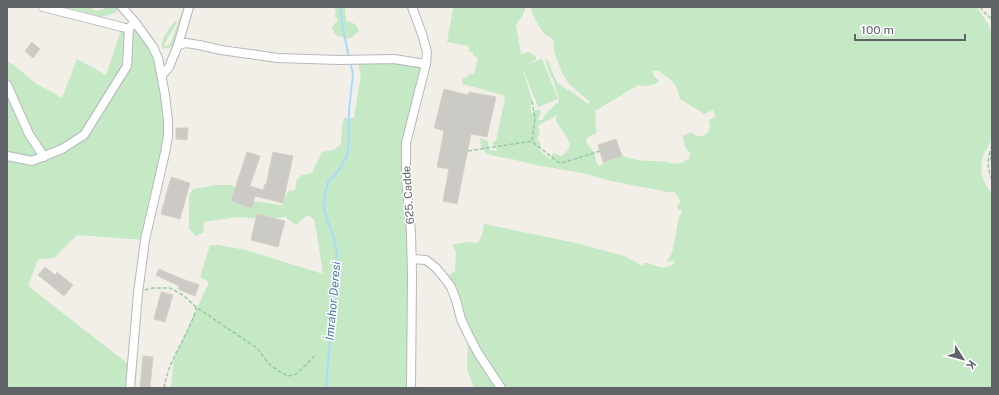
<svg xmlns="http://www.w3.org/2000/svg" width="999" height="395" font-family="'Public Sans',sans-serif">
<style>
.green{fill:#c5e8c5;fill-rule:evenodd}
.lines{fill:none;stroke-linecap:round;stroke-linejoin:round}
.stream{stroke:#aadaff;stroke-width:2}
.building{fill:#cccac5;stroke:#d6d1c6}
.minor-casing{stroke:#b5b8bc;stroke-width:10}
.path{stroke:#9cc7a9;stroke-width:1.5;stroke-dasharray:4 2;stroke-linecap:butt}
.minor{stroke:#fff;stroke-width:8}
.labels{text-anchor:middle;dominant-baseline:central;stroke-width:3;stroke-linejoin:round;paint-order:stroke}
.street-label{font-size:11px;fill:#5f6368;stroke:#fff}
.water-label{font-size:12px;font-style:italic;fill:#4174aa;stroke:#fff}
</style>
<rect width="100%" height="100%" fill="#f1efe8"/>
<g class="green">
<path d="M65,7H90L96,11L104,9L105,7H118L119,9C114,15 105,16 98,17L96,15Z"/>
<path d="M184,7H187L174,44C171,48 167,49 162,48C160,38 170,28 175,21L177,22L164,45L166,46L170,44Z"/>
<path d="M333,7H345L346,21C352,22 357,24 359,31L352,37L346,39C338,34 335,38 332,27L338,20L335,16L336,10Z"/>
<path d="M453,7H525V11L516,25L521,54L529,52L536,57V60L525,65L542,59L558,99L538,107L522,66L532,100L531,104V113L536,110H540L541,113L538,119L539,120H542L547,112L552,108L556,103H558L559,99L553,79L550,75L545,59L546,58C552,66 552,77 559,84C562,86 565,88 568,90V89L588,104L590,102L569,84L563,75L554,52V40L544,34L535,19L530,7H977L988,24L992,33V140C978,160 977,175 992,194V388H474L467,369L468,326L461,299L457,289L448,276L455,271L456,252L452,245C462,243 467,241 477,243L482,236L484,224L576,243L624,256L643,266L644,263C657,263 663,274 675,262L674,261L668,262L667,261L671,255L673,249L679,217L682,212L681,210H679L677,207L678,204L680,202L678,196L674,192H668L611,181L583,173L535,165L512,159L494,156L486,153L484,151L481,146L480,138L488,141L489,150L497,151V150C494,147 493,145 493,141H496L505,98L503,95L462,84L463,78L467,77L469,74H474L478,57L473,56V53L469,52V46L447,42L453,9ZM653,71H658C672,80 676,82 680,99L704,114L713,110L715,117L709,120C709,121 710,125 710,127C708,137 698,139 691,132L683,136C684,142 684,148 690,153L689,159L681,163L675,164L666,162L637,160L622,156L603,162V164L599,166C595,162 596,156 593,151C592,149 590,148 589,146C582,138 590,136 597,133C595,126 596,118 595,111L638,85L647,86L657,83L659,80L654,77ZM556,115V121L566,136L570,144L568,150L562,156L553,153L550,159L539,150L541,145L537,138L540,134L538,127L539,125L552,118Z"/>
<path d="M135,22L153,47L168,121L145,240L77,235L54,258L38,259L28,286L132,367L130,388H7V61L14,65L35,83L62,98L77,59L106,75L122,27Z"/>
<path d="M357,59L426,64L406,143L411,388H171L174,358L209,282L200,277L210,245H218L246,250L323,274C320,256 318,237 314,219L307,215L296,225L285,217L263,219L238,217L204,222L203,233L195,236L189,228V196L193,189L217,185H232L245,200L282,205L288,191L295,190L297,179L302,175L312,173L322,152L334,150L341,144L342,128L344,118H354L361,75Z"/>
</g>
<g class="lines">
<g class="stream">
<path d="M340,7L343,29L349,57"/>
<path d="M326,388L337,253L334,239L324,210L325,194L328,182L335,175L342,165L347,155L349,140V110L353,74L350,61"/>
</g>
</g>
<g class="building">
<path d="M32,42L40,49L33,58L25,51Z"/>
<path d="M444,89L468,95L469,92L496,97L487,137L471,134L457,204L443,201L449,169L437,167L444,131L434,128Z"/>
<path d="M176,128H188L187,140L176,139Z"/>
<path d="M616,139L622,156L603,162L598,145Z"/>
<path d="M247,152L260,156L250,186L263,190L265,184L266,185L273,152L293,156L283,203L255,196L252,208L231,201Z"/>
<path d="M171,177L190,183L180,219L161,214Z"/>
<path d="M257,214L285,221L278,247L251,240Z"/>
<path d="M45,267L55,275L57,272L73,285L64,296L38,275Z"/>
<path d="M159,269L182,279L199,285L195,296L178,289L179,286L156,275Z"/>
<path d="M161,292L173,295L165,322L154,319Z"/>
<path d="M143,356L153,357L150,388H140Z"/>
</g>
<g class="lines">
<g class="minor-casing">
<g id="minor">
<path d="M43,7L122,27L129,29L132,25"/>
<path d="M122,7L135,22L153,47L158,58L165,95L168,121V136L165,153L145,240L138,293L130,388"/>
<path d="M178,45L189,7"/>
<path d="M162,75L169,67L178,45L186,43L199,45L221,50L278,58L339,60L394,59L426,64"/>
<path d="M7,85L29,134L44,157"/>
<path d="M7,156L32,161L62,149L84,135L127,66L129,29"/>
<path d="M412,259L426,260L436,268L446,280L451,287L456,300L461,319L469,336L478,353L501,388"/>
<path d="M411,388L412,275L411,233L406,179V143L426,64L427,52L422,34L412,7"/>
</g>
</g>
<g class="path">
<path d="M980,7L985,13L992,19"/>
<path d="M532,101L535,118L532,141L535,144L558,162L561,163L565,162L600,151"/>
<path d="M992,145L990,152L992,167"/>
<path d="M468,151L532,141"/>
<path d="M990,152C987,162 988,170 992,180"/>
<path d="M145,290L153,288H170L183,295L196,307L257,348L269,364L280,372L288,376L296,374L307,364L314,356"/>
<path d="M164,388C167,371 174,356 182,342C187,330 194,320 196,307"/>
</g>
<use href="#minor" class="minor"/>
</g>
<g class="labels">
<g class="street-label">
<text transform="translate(408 195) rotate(-94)">625. Cadde</text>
</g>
<g class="water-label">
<text transform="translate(333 301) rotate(-85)">İmrahor Deresi</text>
</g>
</g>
<rect width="999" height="395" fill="none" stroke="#5f6368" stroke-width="16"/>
<g transform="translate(963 359) rotate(126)" stroke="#ffffff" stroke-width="3" paint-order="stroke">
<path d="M0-3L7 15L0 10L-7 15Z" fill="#5f6368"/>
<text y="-6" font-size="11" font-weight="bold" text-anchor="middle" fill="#5f6368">K</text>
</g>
<path d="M855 34v6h110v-6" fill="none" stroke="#5f6368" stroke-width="2"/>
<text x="861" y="34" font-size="12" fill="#5f6368" stroke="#ffffff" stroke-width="3" paint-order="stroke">100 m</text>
</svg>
